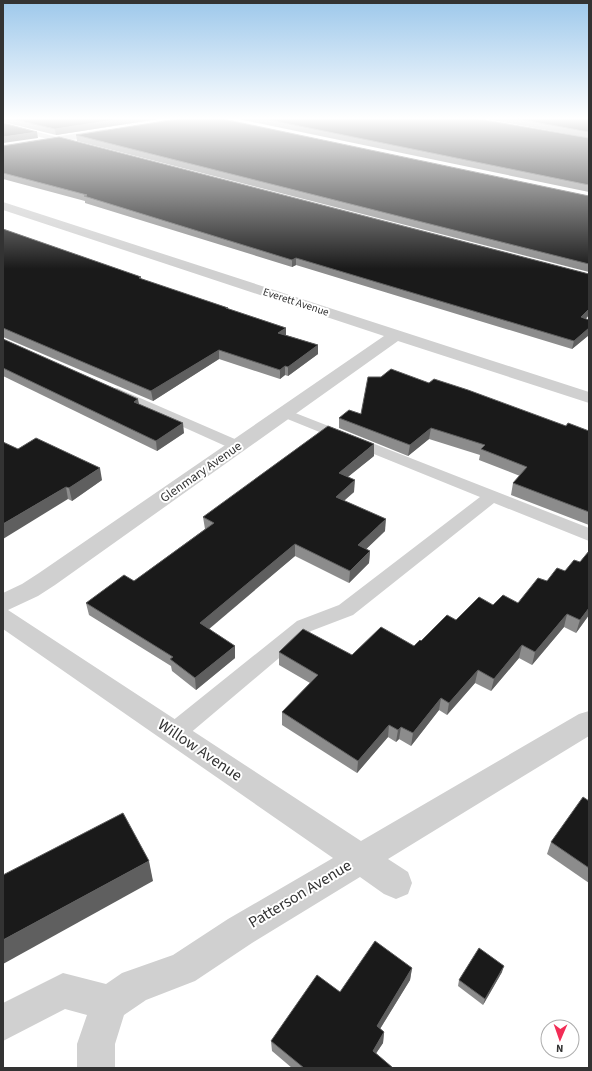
<svg xmlns="http://www.w3.org/2000/svg" width="592" height="1071" font-family="'Source Sans 3',sans-serif">
<style>
.lines{fill:none;stroke-linecap:round;stroke-linejoin:round}
.path{stroke:#d0d0d0;stroke-width:1;stroke-dasharray:1 1;stroke-linecap:butt}
.lane{fill:#d0d0d0;fill-rule:evenodd}
.street{fill:#d0d0d0;fill-rule:evenodd}
.wall{fill:#8c8c8c}
.shaded-wall{fill:#5f5f5f}
.building{fill:#1a1a1a;stroke:#5f5f5f}
.labels{text-anchor:middle;dominant-baseline:central;stroke-width:4;stroke-linejoin:round;paint-order:stroke}
.far-street-label{font-size:11px;fill:#333;stroke:#fff}
.street-label{font-size:13px;fill:#333;stroke:#fff}
.near-street-label{font-size:16px;fill:#333;stroke:#fff}
</style>
<rect width="100%" height="100%" fill="#fff"/>
<g class="lines">
<path class="path" d="M125,125L162,119"/>
<g class="lane">
<path d="M3,123L76,142L77,144L73,146L3,127Z"/>
<path d="M117,388L244,443L246,446L244,449L238,451L232,449L112,395L110,392L112,389Z"/>
<path d="M285,409L589,528V541L494,503L353,615L311,631L182,740L174,742L166,740L163,733L166,726L297,621L339,605L480,497L280,416L278,413L280,410Z"/>
</g>
<g class="street">
<path d="M106,129L111,132L109,134L3,151V145Z"/>
<path d="M3,202L589,392V403L398,341L55,585L38,596L8,610L361,841L579,714L589,711V736L388,859L408,872L412,883L408,894L396,899L384,894L360,877L252,943L195,981L146,1000L124,1015L115,1044V1068H77V1044L87,1015L65,1009L3,1041V1003L63,973L106,984L122,973L173,955L228,919L333,858L3,629V593L22,584L39,573L384,336L3,210Z"/>
</g>
</g>
<g class="wall">
<path d="M3,119H158L56,135L3,122Z"/>
<path d="M238,119H479L589,138V192Z"/>
<path d="M486,119H589V138Z"/>
<path d="M76,135L589,196V272L77,141Z"/>
<path d="M3,146L589,315L586,319H589V335L572,349L296,265L292,267L85,203V201L3,179Z"/>
<path d="M3,229L141,279L228,308V309L286,335L318,345V354L288,376L285,375L280,379L219,359L153,401L3,337Z"/>
<path d="M3,339L139,404L184,433L157,451L3,376Z"/>
<path d="M429,383L566,426L589,431V525L511,495L513,483L520,476L479,460L480,455L429,439L408,456L339,428V418L361,414Z"/>
<path d="M18,449L102,480L72,501L68,499Z"/>
<path d="M374,456L347,477L354,492L344,501L385,531L366,549L370,551L369,563L349,583L295,556L209,628L235,658L196,690L172,671L171,666L89,615L86,603L134,581L205,529L203,517Z"/>
<path d="M589,551V615L576,633L564,627L532,665L519,658L491,691L475,683L447,715L439,710L411,746L399,739L396,742L388,737L357,773L282,725V712L310,683L279,665V652L352,655L414,646L421,641L456,620L493,605L518,603L547,581L580,562Z"/>
<path d="M589,801V883L547,854L551,842Z"/>
<path d="M412,968L410,980L380,1029L384,1032L383,1043L376,1053L393,1068H292L272,1051L271,1041L340,992Z"/>
<path d="M502,972L483,1005L458,986L459,980Z"/>
</g>
<g class="shaded-wall">
<path d="M121,119H158L56,135L55,129Z"/>
<path d="M37,132L38,138L3,143V137Z"/>
<path d="M296,258V265L292,267V260Z"/>
<path d="M589,309V315L579,325L581,317Z"/>
<path d="M286,328V337L278,333Z"/>
<path d="M589,328V335L572,349L574,341Z"/>
<path d="M318,345V354L288,376V367Z"/>
<path d="M219,350V359L153,401L151,391Z"/>
<path d="M285,366V375L280,379V370Z"/>
<path d="M138,399L140,409L134,402Z"/>
<path d="M183,423L184,433L157,451L156,441Z"/>
<path d="M431,428L429,439L408,456L410,445Z"/>
<path d="M374,444V456L338,485L339,473Z"/>
<path d="M100,468L102,480L72,501L69,488Z"/>
<path d="M355,480L354,492L335,508L336,497Z"/>
<path d="M66,487L68,499L3,539V524Z"/>
<path d="M386,519L385,531L358,557V545Z"/>
<path d="M295,544V556L202,635L200,623Z"/>
<path d="M370,551L369,563L349,583L350,571Z"/>
<path d="M589,608V615L576,633L580,620Z"/>
<path d="M567,614L564,627L532,665L535,652Z"/>
<path d="M522,645L519,658L491,691L494,679Z"/>
<path d="M235,646V658L196,690L195,678Z"/>
<path d="M478,670L475,683L447,715L449,703Z"/>
<path d="M441,698L439,710L411,746L413,733Z"/>
<path d="M389,725L388,737L357,773L358,761Z"/>
<path d="M401,727L399,739L396,742L398,730Z"/>
<path d="M149,861L153,881L3,964V940Z"/>
<path d="M504,966L502,972L483,1005L485,999Z"/>
<path d="M412,968L410,980L375,1037L377,1026Z"/>
<path d="M384,1032L383,1043L371,1061L373,1051Z"/>
</g>
<g class="building">
<path d="M12,119H121L55,129Z"/>
<path d="M177,119H223L589,196V264L76,135Z"/>
<path d="M265,119H479L589,138V185Z"/>
<path d="M518,119H589V132Z"/>
<path d="M3,123L37,132L3,137Z"/>
<path d="M59,137L589,274V309L581,317L589,320V328L574,341L296,258L292,260L84,196L87,195L3,173V146Z"/>
<path d="M3,229L141,277L139,278L228,308H226L286,328L278,333L318,345L288,367L285,366L280,370L219,350L151,391L3,328Z"/>
<path d="M3,339L138,399L134,402L183,423L156,441L3,368Z"/>
<path d="M391,369L429,383L434,379L468,390L566,426L568,423L589,431V512L513,483L527,467L481,449L485,445L431,428L410,445L339,418L349,410L361,414L368,377H381Z"/>
<path d="M328,426L374,444L339,473L355,480L336,497L386,519L358,545L370,551L350,571L295,544L200,623L235,646L195,678L170,659L173,657L86,603L124,575L134,581L214,523L203,517Z"/>
<path d="M36,438L100,468L69,488L66,487L3,524V442L18,449Z"/>
<path d="M589,551V608L580,620L567,614L535,652L522,645L494,679L478,670L449,703L441,698L413,733L401,727L398,730L389,725L358,761L282,712L318,675L279,652L303,629L352,655L381,627L414,646L420,640L421,641L447,615L456,620L479,597L493,605L503,595L518,603L538,578L547,581L557,568L565,571L574,560L580,562Z"/>
<path d="M583,797L589,801V868L551,842Z"/>
<path d="M123,813L149,861L3,940V875Z"/>
<path d="M375,941L412,968L377,1026L384,1032L373,1051L393,1068H304L271,1041L317,975L340,992Z"/>
<path d="M479,948L504,966L485,999L459,980Z"/>
</g>
<linearGradient id="sky" x2="0" y2="1"><stop stop-color="#9dc8eb"/><stop offset="0.44" stop-color="#fff"/><stop offset="1" stop-color="#fff" stop-opacity="0"/></linearGradient>
<rect width="592" height="269" fill="url(#sky)"/>
<g class="labels">
<g class="far-street-label">
<text transform="translate(296 302) rotate(18)">Everett Avenue</text>
</g>
<g class="street-label">
<text transform="translate(201 472) rotate(-35)">Glenmary Avenue</text>
</g>
<g class="near-street-label">
<text transform="translate(200 750) rotate(34)">Willow Avenue</text>
<text transform="translate(300 894) rotate(-31)">Patterson Avenue</text>
</g>
</g>
<rect width="592" height="1071" fill="none" stroke="#333333" stroke-width="8"/>
<g transform="translate(560 1039) rotate(182)"><circle r="19" fill="#ffffff" stroke="#adadad"/>
<path d="M0-3L7 15L0 10L-7 15Z" fill="#f22d56"/>
<text y="-6" font-size="11" font-weight="bold" text-anchor="middle" fill="#333333">N</text>
</g>
</svg>
